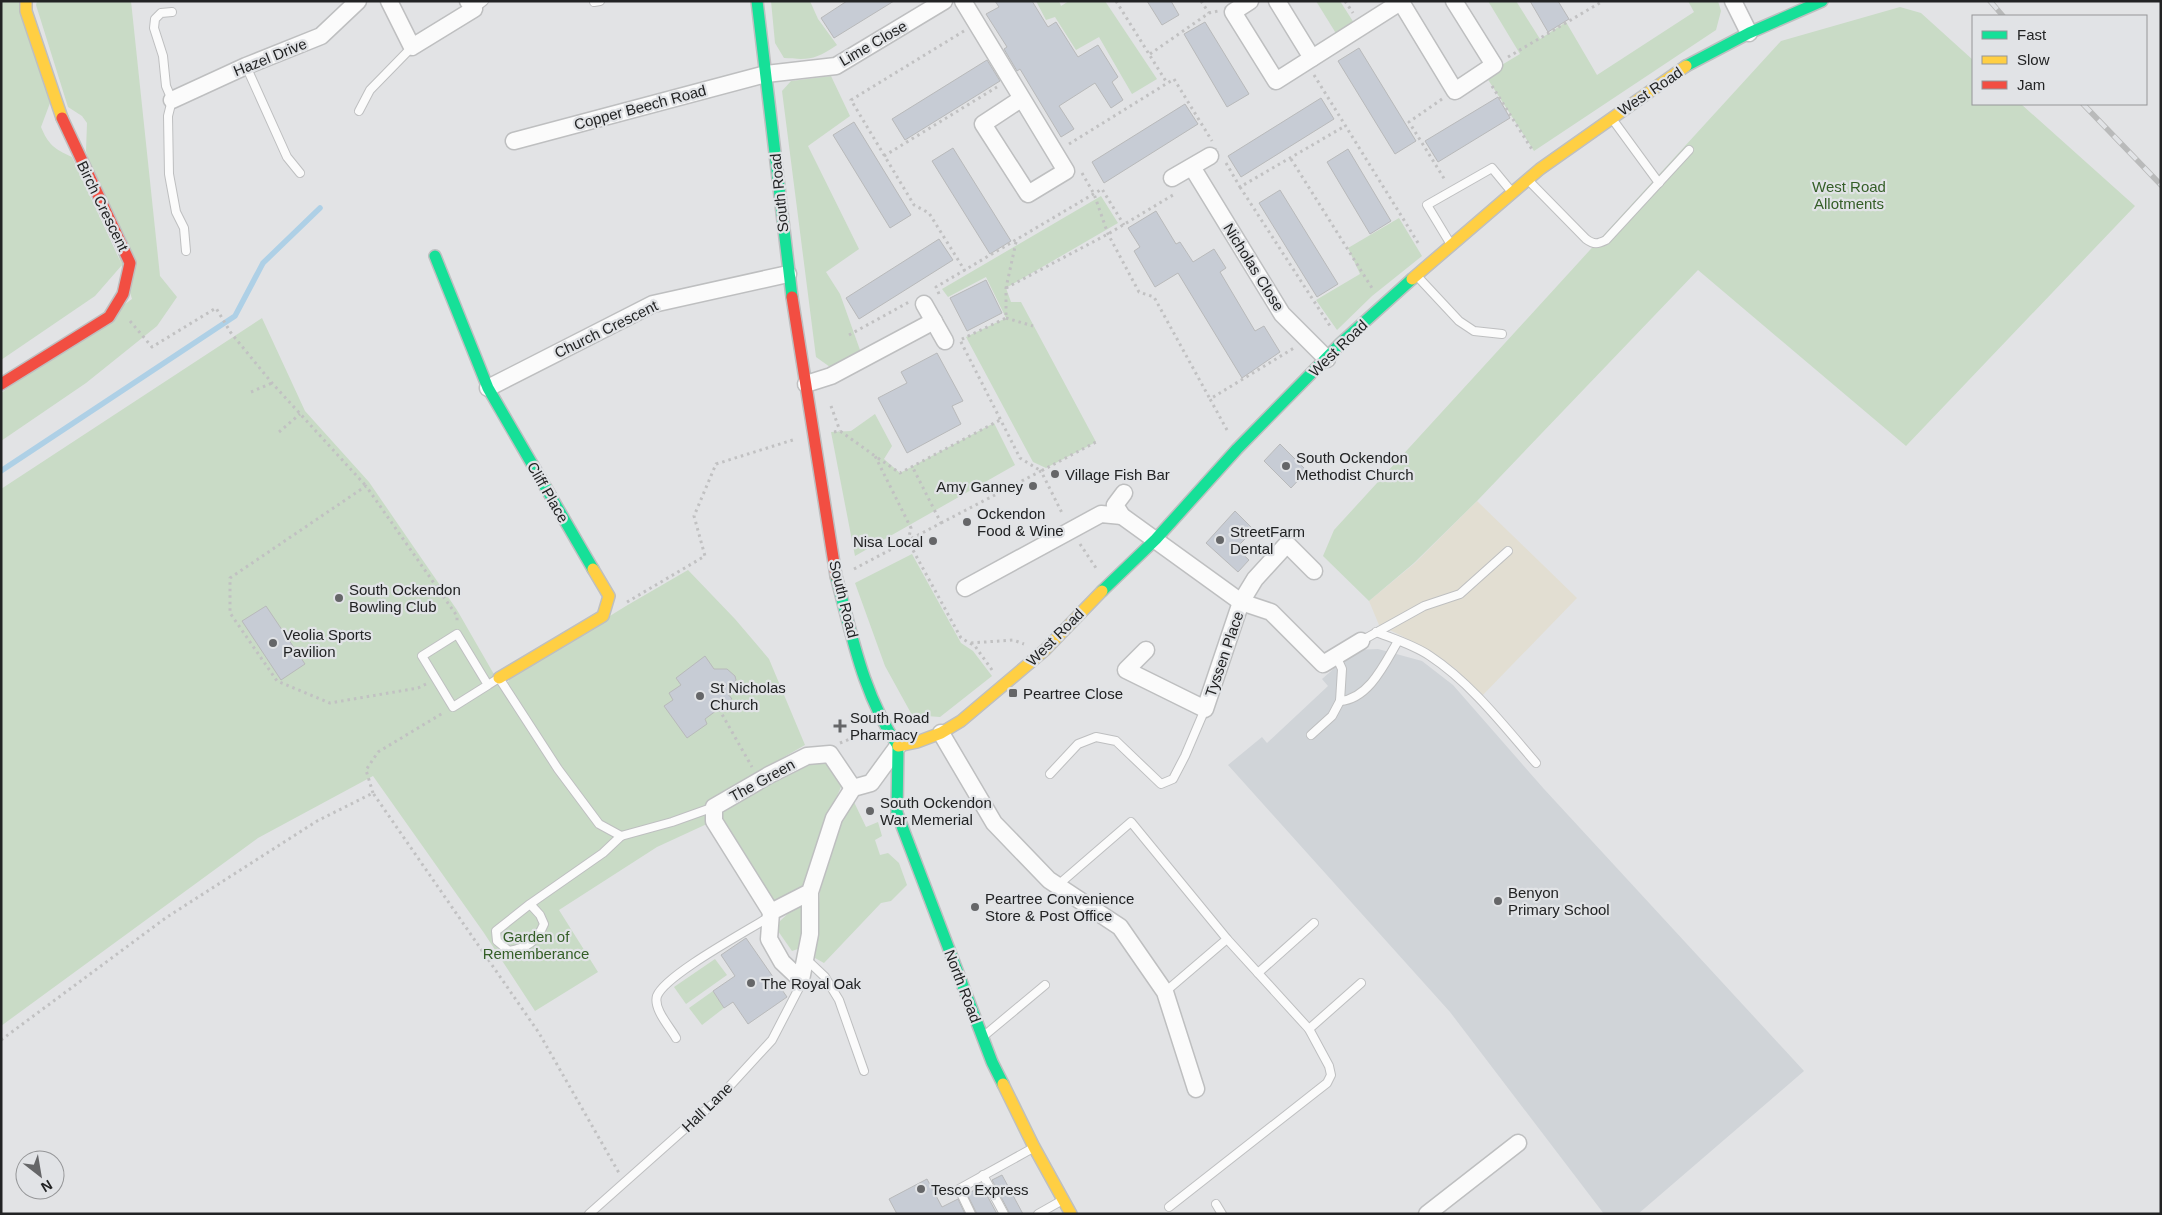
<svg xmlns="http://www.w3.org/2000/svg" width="2162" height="1215" font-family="Helvetica,sans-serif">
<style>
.built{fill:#d0d4d8}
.industrial{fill:#e2ded2}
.green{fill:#c9dbc6}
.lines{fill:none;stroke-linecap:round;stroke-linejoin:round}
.stream{stroke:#aed0e6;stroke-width:5.5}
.building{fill:#c7ccd5;stroke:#b8b9ba}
.lane-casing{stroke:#bebfc0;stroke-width:10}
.street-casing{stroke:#bebfc0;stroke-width:19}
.fast-casing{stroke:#bebfc0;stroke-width:14}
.slow-casing{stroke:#bebfc0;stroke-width:14}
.jam-casing{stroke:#bebfc0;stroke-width:14}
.path{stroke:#c1c1c2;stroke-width:3;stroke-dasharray:2.5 4;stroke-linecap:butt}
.lane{stroke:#fbfbfb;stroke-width:8}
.street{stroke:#fbfbfb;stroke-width:16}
.fast{stroke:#16e098;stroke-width:11}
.slow{stroke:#ffcf43;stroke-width:11}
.jam{stroke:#f24e42;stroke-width:11}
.rail-casing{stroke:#b9baba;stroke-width:5.5}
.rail{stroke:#e1e3e6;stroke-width:4;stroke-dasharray:11;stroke-linecap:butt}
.poi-dot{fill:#656668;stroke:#e1e3e6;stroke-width:2}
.labels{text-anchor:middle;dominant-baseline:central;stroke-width:4.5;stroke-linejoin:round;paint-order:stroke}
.street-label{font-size:15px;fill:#222324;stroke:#e1e3e6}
.park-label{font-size:15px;fill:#345e27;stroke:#e1e3e6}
.poi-label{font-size:15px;fill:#222324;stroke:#e1e3e6;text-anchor:start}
</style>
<rect width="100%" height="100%" fill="#e2e3e5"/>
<path class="built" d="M1378,649L1422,661L1453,685L1544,789L1804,1071L1638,1214H1604L1450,1012L1228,765L1262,737L1267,743L1328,686L1322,679L1355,650Z"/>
<path class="industrial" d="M1477,501L1577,598L1480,698L1456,669L1402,636L1379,625L1369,601L1415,563Z"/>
<g class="green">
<path d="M1,1H19L50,103L41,127C48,144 54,149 72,157L122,265L95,296L1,360Z"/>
<path d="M37,1H131L160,276L177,297L157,326L86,383L1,441V393L132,299L86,151L87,123L82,116L68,107L36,5Z"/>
<path d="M771,1H810L818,19L837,45C815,60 809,60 784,58L775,43Z"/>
<path d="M1036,1H1059L1061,6L1069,1H1105L1157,79L1132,94L1099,37L1076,50L1055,17L1046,20Z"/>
<path d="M1316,1H1340L1354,23L1337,35Z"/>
<path d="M1488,1H1516L1540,39L1566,22L1597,75L1694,12L1688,1H1718L1721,11L1716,30L1534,151L1485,75L1520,54Z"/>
<path d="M1900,7L1921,13L1973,60V104H2021L2135,206L1906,446L1698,270L1477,501L1414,563L1369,601L1323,556L1334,530L1781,41Z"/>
<path d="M831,76L850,116L808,146L859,249L826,272L840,294L860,350L830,367L816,357L782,91L791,81Z"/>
<path d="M1101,196L1118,223L1006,288L1011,302H1021L1096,442L1046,468L1033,462L966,337L1006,318L986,277L948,297L942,289Z"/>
<path d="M1399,218L1422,256L1372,296L1337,330L1316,300L1360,274L1348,248Z"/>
<path d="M262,318L305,411L369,482L457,610L503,690L511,677L626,606L688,570L735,619L769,659L805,745L714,797L709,823L657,847L559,910L598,972L535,1011L484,933L373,776L258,838L1,1026V489Z"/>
<path d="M875,414L892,446L884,459L900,473L994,423L1015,465L855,556L831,432L851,431Z"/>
<path d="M912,554L961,643L973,651L992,676L940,717L912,715L885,666L855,583Z"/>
<path d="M827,760L843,782L818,842L808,883L794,896L781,904L770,897L720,821L722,811L803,762Z"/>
<path d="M854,802L866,827L878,822L882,836L875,840L880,855L888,853L899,863L907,885L891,901L881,903L824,963L815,958L820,890L845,813Z"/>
<path d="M801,905L805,906L801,948L792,951L778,931L779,922L795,907Z"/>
<path d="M715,959L727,975L686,1004L674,987Z"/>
<path d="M713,991L724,1008L702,1025L689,1008Z"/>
</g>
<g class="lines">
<path class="stream" d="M1,471L235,316L263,263L320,208"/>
</g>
<g class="building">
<path d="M847,1H894L834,38L821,18Z"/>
<path d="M995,1H1032L1048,27L1056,22L1078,57L1098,45L1118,77L1112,82L1123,100L1111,108L1095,83L1059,106L1074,129L1061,137L1020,69L1017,71L1004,49L1007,47L986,14L999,7Z"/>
<path d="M1147,1H1171L1179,15L1162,25Z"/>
<path d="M1530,1H1558L1569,19L1548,32Z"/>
<path d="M1205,22L1249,94L1227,107L1184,34Z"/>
<path d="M1359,48L1416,141L1395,154L1338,61Z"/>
<path d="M987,60L1000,81L905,140L892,119Z"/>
<path d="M1498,97L1510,118L1438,162L1425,141Z"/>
<path d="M1321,98L1334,119L1241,177L1228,156Z"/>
<path d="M1185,104L1198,124L1104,183L1092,162Z"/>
<path d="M854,122L911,215L890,228L833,135Z"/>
<path d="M953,148L1011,241L990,254L932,161Z"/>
<path d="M1348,149L1391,221L1370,234L1327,162Z"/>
<path d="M1280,190L1338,284L1317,297L1259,203Z"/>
<path d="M1156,211L1176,244L1180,242L1193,262L1214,249L1226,268L1220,272L1255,331L1264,326L1280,352L1242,378L1178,273L1155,287L1134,251L1140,247L1128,228Z"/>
<path d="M939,239L953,260L859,319L846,298Z"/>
<path d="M986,280L1002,313L967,331L950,298Z"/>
<path d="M937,353L963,401L952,406L961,424L907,453L878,398L907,383L901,372Z"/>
<path d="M1280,444L1307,471L1291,488L1264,461Z"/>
<path d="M1235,511L1254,530L1236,548L1249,560L1238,572L1206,543Z"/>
<path d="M266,606L305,664L281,680L242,621Z"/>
<path d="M705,656L714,669H727L735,676L736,680L728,694L732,699L705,719L707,724L687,738L664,706L673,700L669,693L681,685L676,678Z"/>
<path d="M746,938L787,997L748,1024L733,1002L724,1008L713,991L735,976L721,955Z"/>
<path d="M1002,1175L1023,1214H1010L992,1180Z"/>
<path d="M927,1179L942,1207L958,1199L965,1214H897L889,1199Z"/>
<path d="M982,1186L997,1214H977L967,1194Z"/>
</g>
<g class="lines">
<g class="lane-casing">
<g id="lane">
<path d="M594,2L600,1"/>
<path d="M474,9L484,1"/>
<path d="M172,12L161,13L155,19L154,28L163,56L166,86L172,100L168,116L169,174L176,212L184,228L186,251"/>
<path d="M246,66L287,157L300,173"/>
<path d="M359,111L370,90L412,47"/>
<path d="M1613,120L1659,183"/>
<path d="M1530,182L1586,239C1594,245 1598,244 1606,240L1689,150"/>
<path d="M1450,243L1427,205L1492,168L1511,191"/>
<path d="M1417,276L1459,321L1474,331L1502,334"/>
<path d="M1376,632C1394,639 1414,645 1430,656C1471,683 1504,726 1536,763"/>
<path d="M1361,641L1424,606L1460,594L1508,551"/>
<path d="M488,685L453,707L422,656L457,634L488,685L499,678L558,769L599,824L621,836"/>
<path d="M1340,701C1369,699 1385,663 1398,641"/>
<path d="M1311,735L1332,716L1340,701L1342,669L1336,656"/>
<path d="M1050,774L1078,744L1096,737L1116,741L1161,784L1173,779L1185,756L1205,709"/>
<path d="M1058,885L1131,822L1227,939L1309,1029L1329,1066L1331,1075L1327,1083L1169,1207"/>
<path d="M530,904L540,915L544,924C537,941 527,948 509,951L497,941L496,931L530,904L603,853L621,836L672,822L714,807"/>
<path d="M806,959L825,977L839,1000L864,1071"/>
<path d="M1258,973L1314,923"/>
<path d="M1165,992L1227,939"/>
<path d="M1309,1029L1361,983"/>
<path d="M985,1035L1045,985"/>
<path d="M676,1038C670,1027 653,1009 657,996C665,975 747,931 769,917"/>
<path d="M983,1175L1004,1214"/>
<path d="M1216,1204L1222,1214"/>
<path d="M589,1214L715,1102L772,1040L799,988L801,980"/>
<path d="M971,1214L959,1189L1033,1148"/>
<path d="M1038,1214L1061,1201"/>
</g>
</g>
<g class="street-casing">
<g id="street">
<path d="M389,1L412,47L474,9L468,1"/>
<path d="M963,1L1066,171L1028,194L983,124L1021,99"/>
<path d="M1250,1L1233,12L1276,81L1402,1"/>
<path d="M1277,1L1312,58"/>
<path d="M1733,1L1749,33"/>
<path d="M1401,2L1455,91L1494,65L1454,1"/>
<path d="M172,100L246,66L321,36L358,1"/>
<path d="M514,141L766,74L836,66L944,1"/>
<path d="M1192,167L1282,314L1327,359"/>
<path d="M1172,178L1210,156"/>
<path d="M924,304L945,341"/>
<path d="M806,384L831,376L934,321"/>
<path d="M488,388L653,304L788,274"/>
<path d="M1124,493L1115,505L1122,516L1241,602L1271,612L1323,664L1361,641"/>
<path d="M965,588L1101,514L1122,516"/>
<path d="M1146,650L1126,670L1205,709L1241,602L1255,579L1287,544L1314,571"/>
<path d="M941,733L994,823L1049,880L1120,927L1165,992L1196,1089"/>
<path d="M810,892L771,912L769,939L782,962L801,980L810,934V892L834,818L853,788L871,783L898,746"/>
<path d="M771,912L714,821V807L769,775L807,756L830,754L853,788"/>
<path d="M1427,1214L1518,1143"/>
</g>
</g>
<g class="fast-casing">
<g id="fast">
<path d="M757,1L792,297"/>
<path d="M1686,66L1749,33L1822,1"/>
<path d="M435,256L488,388L593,569"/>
<path d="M836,576C852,635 863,695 898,746"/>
<path d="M1102,591L1156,539L1237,449L1341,343L1412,279"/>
<path d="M898,746L897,813L992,1062L1003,1084"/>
</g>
</g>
<g class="slow-casing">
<g id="slow">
<path d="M26,1V11L62,118"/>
<path d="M1412,279L1540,169L1686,66"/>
<path d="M499,678L603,616L609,596L593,569"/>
<path d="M898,746L917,742L941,733L961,721L1045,650L1102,591"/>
<path d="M1003,1084L1034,1147L1071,1214"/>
</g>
</g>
<g class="jam-casing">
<g id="jam">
<path d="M792,297L836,576"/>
<path d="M1,384L109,317L123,294L130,263L62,118"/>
</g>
</g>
<g class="path">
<path d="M1116,1L1167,83"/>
<path d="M1201,1L1209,13"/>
<path d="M1345,1L1353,13"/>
<path d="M964,31L851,100L914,205L929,213L965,271"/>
<path d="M1150,54L1209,13L1218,11"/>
<path d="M1508,57L1603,1"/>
<path d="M1314,75L1420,246"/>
<path d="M1492,86L1533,151"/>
<path d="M1442,99L1409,122L1445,180"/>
<path d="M1069,144L1174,79L1212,141"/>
<path d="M884,156L997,87"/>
<path d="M1291,159L1372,288"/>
<path d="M1226,163L1240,187L1345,126"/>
<path d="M1082,173L1094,194L1108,234L1139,292L1154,297L1210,399"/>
<path d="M1240,187L1330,326"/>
<path d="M1016,242L1006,288V318L960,340L1020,458L1041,471L1096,442"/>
<path d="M1006,288L1108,234L1173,195"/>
<path d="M939,294L936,287L1102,189L1124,225"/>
<path d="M1006,318L1033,326"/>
<path d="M130,321L152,347L216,308L231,333L272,383L366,486"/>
<path d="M849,335L909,302"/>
<path d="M251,392L272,383"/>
<path d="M831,406L840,431"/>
<path d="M1227,430L1210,399L1294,348"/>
<path d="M279,432L300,414"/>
<path d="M834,432L840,431L875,456"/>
<path d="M941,523L1041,471L1063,515"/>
<path d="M1080,544L1096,568"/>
<path d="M854,569L941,523L912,466"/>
<path d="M627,602L705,556L694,516L716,464L796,439"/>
<path d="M971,643L1013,640L1024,644"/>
<path d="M992,670L975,646L961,638L908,541L911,528L875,456L900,473L1000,420"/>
<path d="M426,684L418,688L330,703L277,681L230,613V578L366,486L457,616V622"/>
<path d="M719,709L752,767"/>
<path d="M840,743L867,732"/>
<path d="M373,793L366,770L378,752L443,713"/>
<path d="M1,1040L167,917L317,821L373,793L539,1033L619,1173"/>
</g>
<use href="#lane" class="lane"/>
<use href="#street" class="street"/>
<use href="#fast" class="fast"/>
<use href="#slow" class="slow"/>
<use href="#jam" class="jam"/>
<g class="rail-casing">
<g id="rail">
<path d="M1990,1L2003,16"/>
<path d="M2083,104L2161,185"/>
</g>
</g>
<use href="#rail" class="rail"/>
</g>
<g class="poi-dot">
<circle cx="1286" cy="466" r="5"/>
<circle cx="1055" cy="474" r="5"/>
<circle cx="1033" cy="486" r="5"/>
<circle cx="967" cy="522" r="5"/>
<circle cx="1220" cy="540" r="5"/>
<circle cx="933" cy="541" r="5"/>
<circle cx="339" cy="598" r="5"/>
<circle cx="273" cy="643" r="5"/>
<rect x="1008" y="688" width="10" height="10" rx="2.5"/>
<circle cx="700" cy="696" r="5"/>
<path d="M837.5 718.5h5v5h5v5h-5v5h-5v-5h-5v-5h5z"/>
<circle cx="870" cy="811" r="5"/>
<circle cx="1498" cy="901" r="5"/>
<circle cx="975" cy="907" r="5"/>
<circle cx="751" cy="983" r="5"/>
<circle cx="921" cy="1189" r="5"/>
</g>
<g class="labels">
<g class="street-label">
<text transform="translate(873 43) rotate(-30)">Lime Close</text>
<text transform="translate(270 57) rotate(-22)">Hazel Drive</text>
<text transform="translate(1650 91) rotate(-34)">West Road</text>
<text transform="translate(640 107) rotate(-15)">Copper Beech Road</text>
<text transform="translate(779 193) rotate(-96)">South Road</text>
<text transform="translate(103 206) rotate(64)">Birch Crescent</text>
<text transform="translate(1254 267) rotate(58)">Nicholas Close</text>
<text transform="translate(606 329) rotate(-26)">Church Crescent</text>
<text transform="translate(1338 348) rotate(-44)">West Road</text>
<text transform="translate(548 492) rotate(60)">Cliff Place</text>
<text transform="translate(844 599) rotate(76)">South Road</text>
<text transform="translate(1055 637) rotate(-45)">West Road</text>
<text transform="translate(1224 654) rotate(-71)">Tyssen Place</text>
<text transform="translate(762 780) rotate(-29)">The Green</text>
<text transform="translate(963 986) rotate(69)">North Road</text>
<text transform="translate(707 1107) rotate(-44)">Hall Lane</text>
</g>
<g class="park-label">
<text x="1849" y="186">West Road<tspan x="1849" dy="17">Allotments</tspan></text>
<text x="536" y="936">Garden of<tspan x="536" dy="17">Rememberance</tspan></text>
</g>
<g class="poi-label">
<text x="1296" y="457">South Ockendon<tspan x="1296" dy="17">Methodist Church</tspan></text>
<text x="1065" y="474">Village Fish Bar</text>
<text x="1023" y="486" text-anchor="end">Amy Ganney</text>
<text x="977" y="513">Ockendon<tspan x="977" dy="17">Food &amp; Wine</tspan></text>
<text x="1230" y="531">StreetFarm<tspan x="1230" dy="17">Dental</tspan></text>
<text x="923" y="541" text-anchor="end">Nisa Local</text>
<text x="349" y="589">South Ockendon<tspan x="349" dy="17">Bowling Club</tspan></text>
<text x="283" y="634">Veolia Sports<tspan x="283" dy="17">Pavilion</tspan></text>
<text x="710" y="687">St Nicholas<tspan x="710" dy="17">Church</tspan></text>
<text x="1023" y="693">Peartree Close</text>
<text x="850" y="717">South Road<tspan x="850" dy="17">Pharmacy</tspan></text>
<text x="880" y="802">South Ockendon<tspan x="880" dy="17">War Memerial</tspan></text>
<text x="1508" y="892">Benyon<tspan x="1508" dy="17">Primary School</tspan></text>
<text x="985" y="898">Peartree Convenience<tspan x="985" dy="17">Store &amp; Post Office</tspan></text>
<text x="761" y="983">The Royal Oak</text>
<text x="931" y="1189">Tesco Express</text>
</g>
</g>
<rect width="2162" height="1215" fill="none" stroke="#222324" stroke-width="5"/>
<rect x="1972" y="15" width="175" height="90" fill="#e1e3e6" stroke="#959698"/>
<rect x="1982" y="31" width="25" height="8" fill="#16e098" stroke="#959698"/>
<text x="2017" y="40" font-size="15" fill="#222324">Fast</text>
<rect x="1982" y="56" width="25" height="8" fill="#ffcf43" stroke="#959698"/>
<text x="2017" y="65" font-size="15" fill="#222324">Slow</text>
<rect x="1982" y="81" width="25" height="8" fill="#f24e42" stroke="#959698"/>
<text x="2017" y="90" font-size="15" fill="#222324">Jam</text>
<g transform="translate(40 1175) rotate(149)"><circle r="24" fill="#e1e3e6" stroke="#959698"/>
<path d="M0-4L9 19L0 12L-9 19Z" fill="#656668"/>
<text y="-8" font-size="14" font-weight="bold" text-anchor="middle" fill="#222324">N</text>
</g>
</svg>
